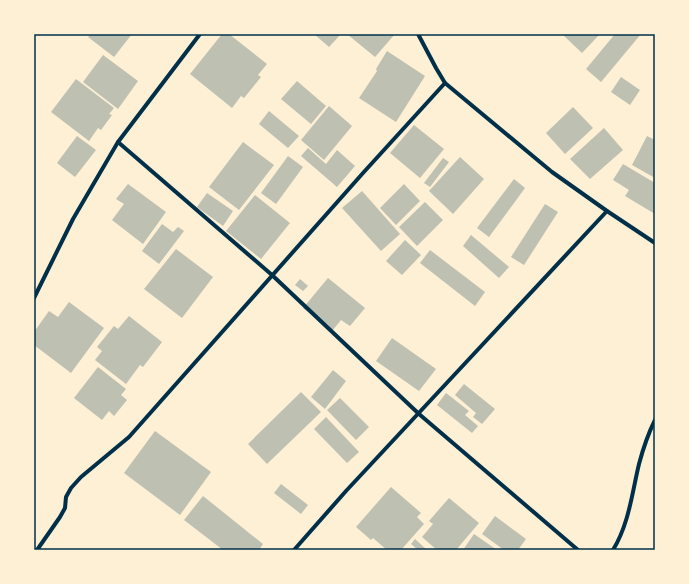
<svg xmlns="http://www.w3.org/2000/svg" width="689" height="584" font-family="'Golos Text',sans-serif">
<style>
.building{fill:#bec0b2}
.lines{fill:none;stroke-linecap:round;stroke-linejoin:round}
.minor{stroke:#003049;stroke-width:4}
.neatline{fill:none;stroke:#003049;stroke-width:1.5}
</style>
<rect width="100%" height="100%" fill="#fdf0d5"/>
<g class="building">
<path d="M91,34H132L114,57L88,37Z"/>
<path d="M222,34H229L267,64L258,75L261,77L244,98L241,96L232,108L190,74Z"/>
<path d="M314,34H341L329,47Z"/>
<path d="M347,34H395L375,57Z"/>
<path d="M562,34H600L582,53Z"/>
<path d="M615,34H641L601,82L586,69Z"/>
<path d="M387,51L425,76L396,122L359,98L377,71L376,69Z"/>
<path d="M103,55L138,81L118,109L83,82Z"/>
<path d="M621,77L640,90L630,105L611,92Z"/>
<path d="M76,79L114,108L109,114L112,115L101,130L98,128L89,141L51,112Z"/>
<path d="M297,81L326,106L311,124L281,99Z"/>
<path d="M329,106L352,126L324,160L301,140Z"/>
<path d="M573,107L593,128L565,154L546,133Z"/>
<path d="M269,111L299,136L288,148L259,124Z"/>
<path d="M414,125L444,149L420,178L390,153Z"/>
<path d="M604,128L623,150L590,179L570,159Z"/>
<path d="M77,136L96,150L75,177L57,163Z"/>
<path d="M647,136L655,140V178L632,165Z"/>
<path d="M243,142L274,165L239,210L209,187Z"/>
<path d="M308,148L326,164L337,150L355,166L337,187L301,156Z"/>
<path d="M288,156L303,167L276,204L261,193Z"/>
<path d="M460,157L484,179L453,214L429,191Z"/>
<path d="M443,158L449,162L430,187L424,183Z"/>
<path d="M623,164L655,183V214L625,196L629,190L613,180Z"/>
<path d="M514,179L525,188L489,237L477,228Z"/>
<path d="M128,184L166,212L143,244L112,220L124,204L116,199Z"/>
<path d="M404,184L420,201L396,225L380,208Z"/>
<path d="M362,191L400,234L381,251L342,208Z"/>
<path d="M207,193L233,211L223,226L197,207Z"/>
<path d="M255,195L290,223L261,259L226,231Z"/>
<path d="M425,202L443,220L417,246L399,227Z"/>
<path d="M545,204L558,212L524,265L511,257Z"/>
<path d="M162,224L173,232L178,227L184,231L159,264L142,251Z"/>
<path d="M471,235L509,267L499,278L463,246Z"/>
<path d="M405,240L421,255L402,275L386,261Z"/>
<path d="M176,249L213,277L182,318L144,289Z"/>
<path d="M430,250L485,292L475,306L420,263Z"/>
<path d="M328,278L365,308L350,326L341,320L332,331L303,308Z"/>
<path d="M300,279L308,286L303,291L295,285Z"/>
<path d="M69,302L104,328L71,373L34,345V332L49,311L58,317Z"/>
<path d="M129,316L162,342L143,367L140,365L126,384L95,360L102,351L97,347L114,326L118,329Z"/>
<path d="M392,338L436,369L419,391L376,361Z"/>
<path d="M98,367L126,389L121,395L127,400L114,416L109,411L102,420L74,398Z"/>
<path d="M333,370L346,381L325,409L311,397Z"/>
<path d="M464,384L495,409L482,424L473,417L476,413L455,395Z"/>
<path d="M301,392L321,412L267,464L248,444Z"/>
<path d="M446,393L469,411L465,415L478,426L472,433L437,405Z"/>
<path d="M340,398L369,427L356,440L327,410Z"/>
<path d="M326,417L359,452L347,463L314,429Z"/>
<path d="M155,431L211,472L180,515L124,473Z"/>
<path d="M281,484L308,505L301,514L274,493Z"/>
<path d="M391,487L421,513L417,517L424,524L401,550H387L373,538L371,540L356,527Z"/>
<path d="M203,496L263,544L259,550H223L184,520Z"/>
<path d="M449,498L479,523L456,550H437L422,537L433,524L429,521Z"/>
<path d="M495,516L526,539L518,550H504L482,534Z"/>
<path d="M474,534L497,550H463Z"/>
<path d="M415,539L427,550H418L411,544Z"/>
</g>
<g class="lines">
<g class="minor">
<path d="M418,34L436,68L445,83L552,172L607,211L655,243"/>
<path d="M118,142L272,275L419,414L578,550"/>
<path d="M34,298L73,219L118,142L200,34"/>
<path d="M37,550L60,517L65,508L66,497L71,488L81,477L129,437L363,173L445,83"/>
<path d="M294,550L346,491L607,211"/>
<path d="M613,550C629,524 632,493 639,464C643,449 648,434 655,420"/>
</g>
</g>
<rect width="689" height="584" fill="none" stroke="#fdf0d5" stroke-width="70"/>
<rect x="35" y="35" width="619" height="514" class="neatline"/>
</svg>
